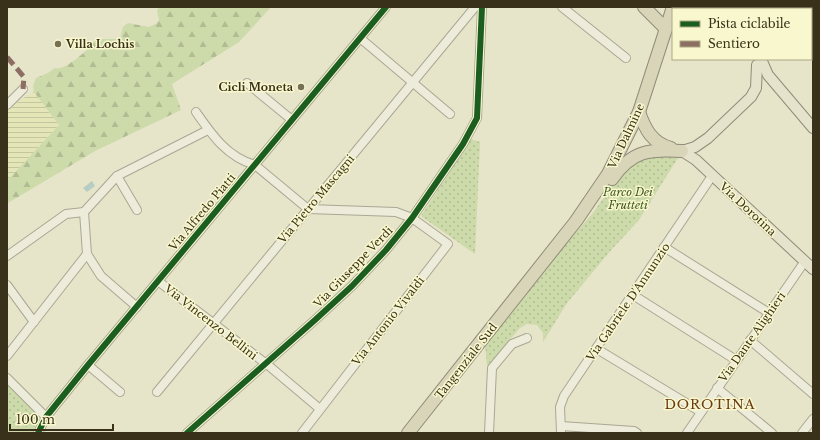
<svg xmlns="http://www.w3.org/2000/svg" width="820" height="440" font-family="'Libre Baskerville',serif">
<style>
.farmland{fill:url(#farmland-rules)}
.forest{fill:url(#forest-firs)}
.park{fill:url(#park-dots)}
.water{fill:#b6cdc3}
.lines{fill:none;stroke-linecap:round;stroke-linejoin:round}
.minor-casing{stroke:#aaa793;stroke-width:10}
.major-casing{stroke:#908c79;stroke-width:12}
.highway-casing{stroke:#908c79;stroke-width:14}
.minor{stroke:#edecdb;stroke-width:8}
.major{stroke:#e5e3cc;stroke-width:10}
.highway{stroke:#d9d5b9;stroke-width:12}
.quiet{stroke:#8d6e63;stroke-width:5;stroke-dasharray:10 5;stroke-linecap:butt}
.cycleway-casing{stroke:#f9f7cd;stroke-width:8}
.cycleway{stroke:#1b5e20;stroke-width:6}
.poi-dot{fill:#767057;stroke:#f9f7cd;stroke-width:1.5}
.labels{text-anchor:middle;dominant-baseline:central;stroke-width:3;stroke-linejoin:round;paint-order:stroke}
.poi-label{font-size:11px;font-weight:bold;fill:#39311a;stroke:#f9f7cd;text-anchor:start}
.street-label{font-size:11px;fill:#39311a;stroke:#f9f7cd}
.park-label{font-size:11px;font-style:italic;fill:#3b571f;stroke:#f9f7cd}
.quarter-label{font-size:13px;letter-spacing:1px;fill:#6a3c16;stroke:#f9f7cd}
</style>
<defs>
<pattern id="farmland-rules" width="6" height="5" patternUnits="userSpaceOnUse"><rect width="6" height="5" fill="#e4e6b7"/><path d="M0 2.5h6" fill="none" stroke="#c4c69d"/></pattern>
<pattern id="forest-firs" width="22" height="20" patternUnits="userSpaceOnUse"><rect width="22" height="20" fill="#cddaaa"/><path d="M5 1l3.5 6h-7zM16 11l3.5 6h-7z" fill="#b1bc92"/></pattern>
<pattern id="park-dots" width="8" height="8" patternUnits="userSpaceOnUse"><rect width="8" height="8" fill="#cddaaa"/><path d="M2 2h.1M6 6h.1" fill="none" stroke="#b1bc92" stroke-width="1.8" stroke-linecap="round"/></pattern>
</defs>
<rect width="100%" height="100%" fill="#e6e4c9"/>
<path class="farmland" d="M34,92L59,125L7,181V203V112L20,100Z"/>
<path class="forest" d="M160,7H271L239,42L172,84L181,110L95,151L8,203L7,181L59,125L34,92L33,86L36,78L48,73L55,68C64,72 91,48 96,39H120L123,27L128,23L149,27L157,23L159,20L157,10Z"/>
<g class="park">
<path d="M471,139L480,142L475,254L421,216Z"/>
<path d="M681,153L639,220L612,249L567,303L543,342V333L537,325L527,324L520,328L487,366L485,344L564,246L593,213L623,170L645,157Z"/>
<path d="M7,382L40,415L32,433H7Z"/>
</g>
<path class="water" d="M92,181L95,186L87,192L83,188Z"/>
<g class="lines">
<g class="minor-casing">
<g id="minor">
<path d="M562,7L626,58"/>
<path d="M360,38L450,114"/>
<path d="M247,83L292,120"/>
<path d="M7,105L23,89"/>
<path d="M196,112C212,135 227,157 255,165L308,209L396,212L412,218L448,244L302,433"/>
<path d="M117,176L137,210"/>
<path d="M84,212L87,254L101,276L137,307"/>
<path d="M664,247L769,313"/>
<path d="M7,256L66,214L84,212L117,176L208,130"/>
<path d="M158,281L269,366L320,409"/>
<path d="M7,285L34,322"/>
<path d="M633,295L736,360"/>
<path d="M750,340L813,394"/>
<path d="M597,349L701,412"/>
<path d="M7,356L87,254"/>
<path d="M88,365L120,392"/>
<path d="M7,378L46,417"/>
<path d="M717,388L772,433"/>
<path d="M157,392L475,7"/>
<path d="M561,426L634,431L637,433"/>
<path d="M38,433L46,417L88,365L386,7"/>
<path d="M187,433L315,320L352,286L386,250L412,218L463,144L477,118L482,7"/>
<path d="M489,433L492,368L512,344L527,338"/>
<path d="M561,433L560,407L564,396L712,176"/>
<path d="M687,433L805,261"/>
<path d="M802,433L813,419"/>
</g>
</g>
<g class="major-casing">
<g id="major">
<path d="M717,7L719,9"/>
<path d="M764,7L765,9"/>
<path d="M761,59L768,75L813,128"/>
<path d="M682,151L696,160L813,269"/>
<path d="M682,151L695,147L708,138L751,97L756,88L757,65"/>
</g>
</g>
<g class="highway-casing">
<g id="highway">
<path d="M644,7L666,29"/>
<path d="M639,112C645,129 652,143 671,148"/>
<path d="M612,179C632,150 650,149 682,151"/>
<path d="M408,433L576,221L608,174L639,112L673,7"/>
</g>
</g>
<use href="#minor" class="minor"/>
<use href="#major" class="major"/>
<use href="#highway" class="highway"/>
<path class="quiet" d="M7,57L24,77L23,89"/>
<g class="cycleway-casing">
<g id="cycleway">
<path d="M38,433L46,417L88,365L386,7"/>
<path d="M187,433L315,320L352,286L386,250L412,218L463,144L477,118L482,7"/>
</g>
</g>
<use href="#cycleway" class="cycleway"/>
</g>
<g class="poi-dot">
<circle cx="58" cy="44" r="4"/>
<circle cx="301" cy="87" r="4"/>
</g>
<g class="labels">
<g class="poi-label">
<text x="66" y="44">Villa Lochis</text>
<text x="293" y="87" text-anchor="end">Cicli Moneta</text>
</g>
<g class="street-label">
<text transform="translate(626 136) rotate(-65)">Via Dalmine</text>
<text transform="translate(316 199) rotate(-50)">Via Pietro Mascagni</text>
<text transform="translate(748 209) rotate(43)">Via Dorotina</text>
<text transform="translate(202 212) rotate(-50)">Via Alfredo Piatti</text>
<text transform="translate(353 267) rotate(-46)">Via Giuseppe Verdi</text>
<text transform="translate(628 302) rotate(-56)">Via Gabriele D'Annunzio</text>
<text transform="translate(388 321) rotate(-52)">Via Antonio Vivaldi</text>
<text transform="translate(211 322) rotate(38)">Via Vincenzo Bellini</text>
<text transform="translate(752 337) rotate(-55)">Via Dante Alighieri</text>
<text transform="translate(466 361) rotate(-52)">Tangenziale Sud</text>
</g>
<g class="park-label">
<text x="628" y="192">Parco Dei<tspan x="628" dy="13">Frutteti</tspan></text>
</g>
<g class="quarter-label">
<text x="710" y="404">DOROTINA</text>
</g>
</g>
<rect width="820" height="440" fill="none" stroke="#39311a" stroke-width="16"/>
<rect x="672" y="8" width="140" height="52" fill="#f9f7cd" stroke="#aca885"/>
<rect x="680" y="21" width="20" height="6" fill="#1b5e20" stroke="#aca885"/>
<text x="708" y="28" font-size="12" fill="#39311a">Pista ciclabile</text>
<rect x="680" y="41" width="20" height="6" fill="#8d6e63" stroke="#aca885"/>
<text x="708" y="48" font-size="12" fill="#39311a">Sentiero</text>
<path d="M10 424v6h103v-6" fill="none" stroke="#39311a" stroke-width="2"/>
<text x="16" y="424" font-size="12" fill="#39311a" stroke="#f9f7cd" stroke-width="3" paint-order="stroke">100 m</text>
</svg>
